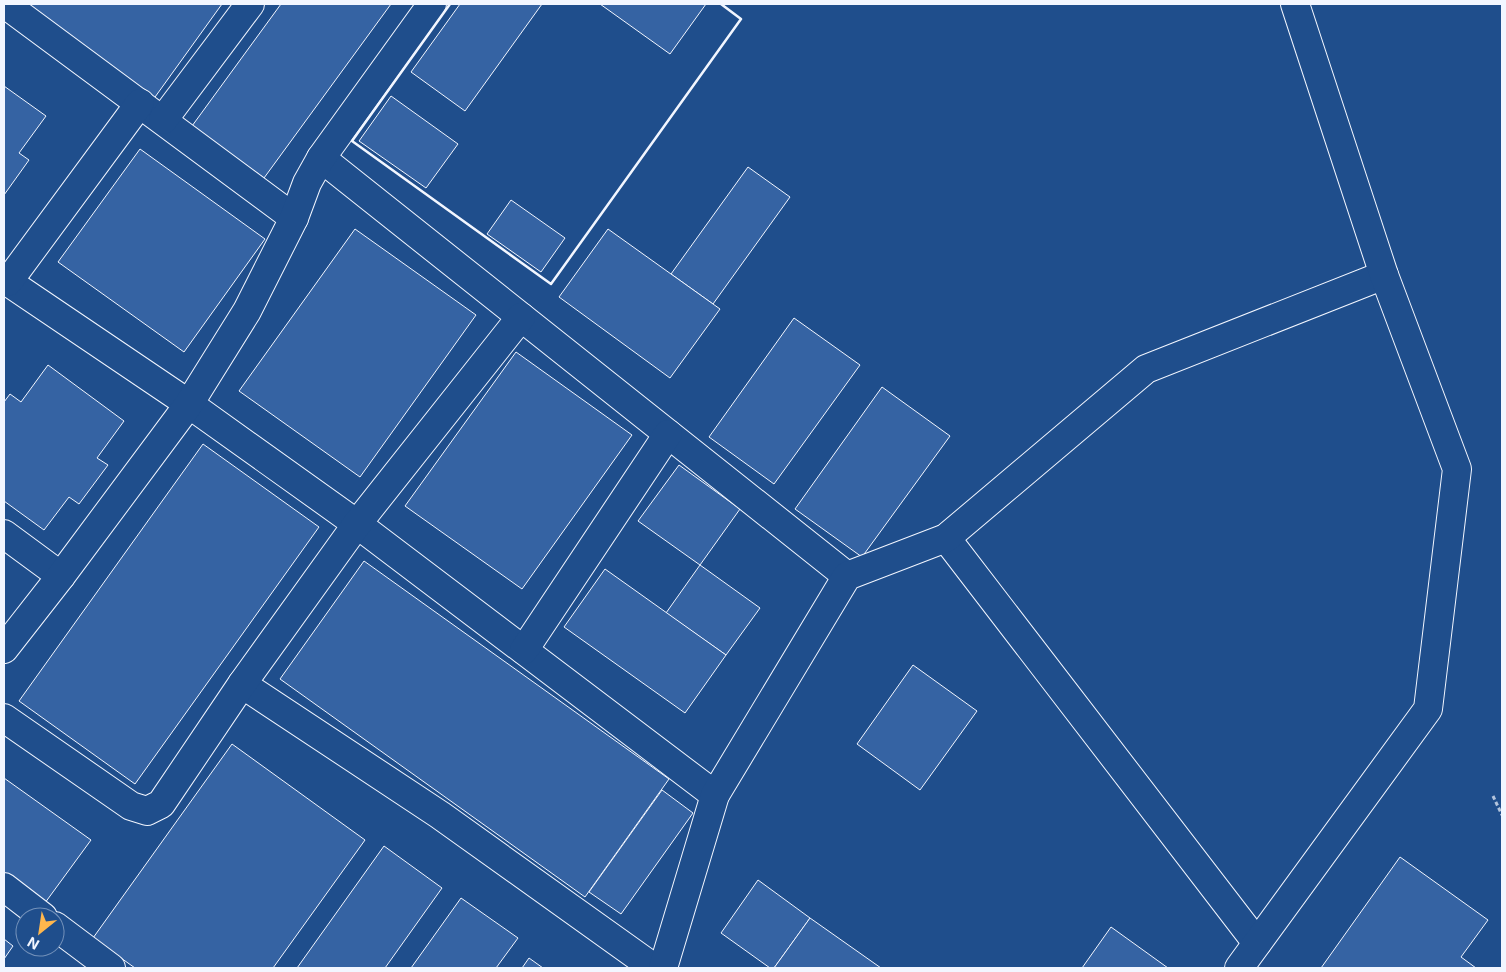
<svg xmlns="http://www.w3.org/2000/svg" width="1506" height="972" font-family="Inter,sans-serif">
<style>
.building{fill:#3563a3;stroke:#f2f6ff}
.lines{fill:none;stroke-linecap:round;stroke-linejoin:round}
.minor-casing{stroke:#f2f6ff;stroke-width:30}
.path{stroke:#b3c4dc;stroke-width:3;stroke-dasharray:4 2.5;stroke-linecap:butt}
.minor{stroke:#1f4e8c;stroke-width:28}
.wall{stroke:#f2f6ff;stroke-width:2.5}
</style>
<rect width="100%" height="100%" fill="#1f4e8c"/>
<g class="building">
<path d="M10,4H222L150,104Z"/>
<path d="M281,4H391L264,178L192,126Z"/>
<path d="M460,4H542L465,111L411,72Z"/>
<path d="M600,4H706L670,54Z"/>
<path d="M4,86L46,116L19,153L29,160L4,195Z"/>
<path d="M391,96L458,144L426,188L359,141Z"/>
<path d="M140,149L265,239L184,352L58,262Z"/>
<path d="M748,167L790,197L713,304L671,274Z"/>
<path d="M511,200L565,238L541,272L487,234Z"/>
<path d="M355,229L476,315L360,477L239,391Z"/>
<path d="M608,229L720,309L670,378L559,297Z"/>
<path d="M794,318L860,365L774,484L709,437Z"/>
<path d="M516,352L632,435L522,589L405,506Z"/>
<path d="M48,365L124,421L97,458L108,465L79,504L69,497L44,530L4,501V402L10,394L21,402Z"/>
<path d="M882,387L950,436L862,557L795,509Z"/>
<path d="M203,444L319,527L135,784L19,701Z"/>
<path d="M679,465L740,509L700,565L638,521Z"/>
<path d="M364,561L669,779L585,897L280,679Z"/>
<path d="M700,565L760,608L726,655L666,613Z"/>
<path d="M605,569L726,655L685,713L564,627Z"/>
<path d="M913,665L977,711L920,790L857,744Z"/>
<path d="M232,744L365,840L273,968H135L93,938Z"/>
<path d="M4,778L91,840L42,907L4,879Z"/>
<path d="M662,790L693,813L621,914L589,892Z"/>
<path d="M384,846L442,888L385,968H297Z"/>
<path d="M1400,857L1488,920L1461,957L1476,968H1321Z"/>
<path d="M758,880L810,918L774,968H770L721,933Z"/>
<path d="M461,898L518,938L496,968H411Z"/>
<path d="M810,918L881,968H774Z"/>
<path d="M1111,927L1168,968H1082Z"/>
<path d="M4,939L13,946L4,959Z"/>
<path d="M529,958L543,968H522Z"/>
</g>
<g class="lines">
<g class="minor-casing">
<g id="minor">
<path d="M5,4L294,218"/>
<path d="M163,120L250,4"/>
<path d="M321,158L847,576"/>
<path d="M4,279L189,404L357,524L715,795"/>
<path d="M8,282L140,103"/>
<path d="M4,534L61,576"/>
<path d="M946,538L1257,943"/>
<path d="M4,649L61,576L189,404L247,311L294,218L307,183L321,158L432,4"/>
<path d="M524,650L668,434"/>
<path d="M242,684L440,815L654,968"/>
<path d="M4,718L131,806L147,811L161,804L242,684L357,524L521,317"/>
<path d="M4,887L43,917"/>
<path d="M55,926L111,968"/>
<path d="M663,968L715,795L847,576L946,538L1146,369L1384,275"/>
<path d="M1239,968L1428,709L1457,469L1384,275L1295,4"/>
</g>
</g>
<path class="path" d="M1493,796L1502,815"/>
<use href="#minor" class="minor"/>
<path class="wall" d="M450,4L352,141L551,284L741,19L721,4"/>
</g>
<rect width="1506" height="972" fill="none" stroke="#f2f6ff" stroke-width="10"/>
<g transform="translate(40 932) rotate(210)"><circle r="24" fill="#1f4e8c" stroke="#7391ba"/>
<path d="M0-4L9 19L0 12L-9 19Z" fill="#ffb74d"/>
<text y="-8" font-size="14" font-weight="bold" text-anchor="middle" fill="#f2f6ff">N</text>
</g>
</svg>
